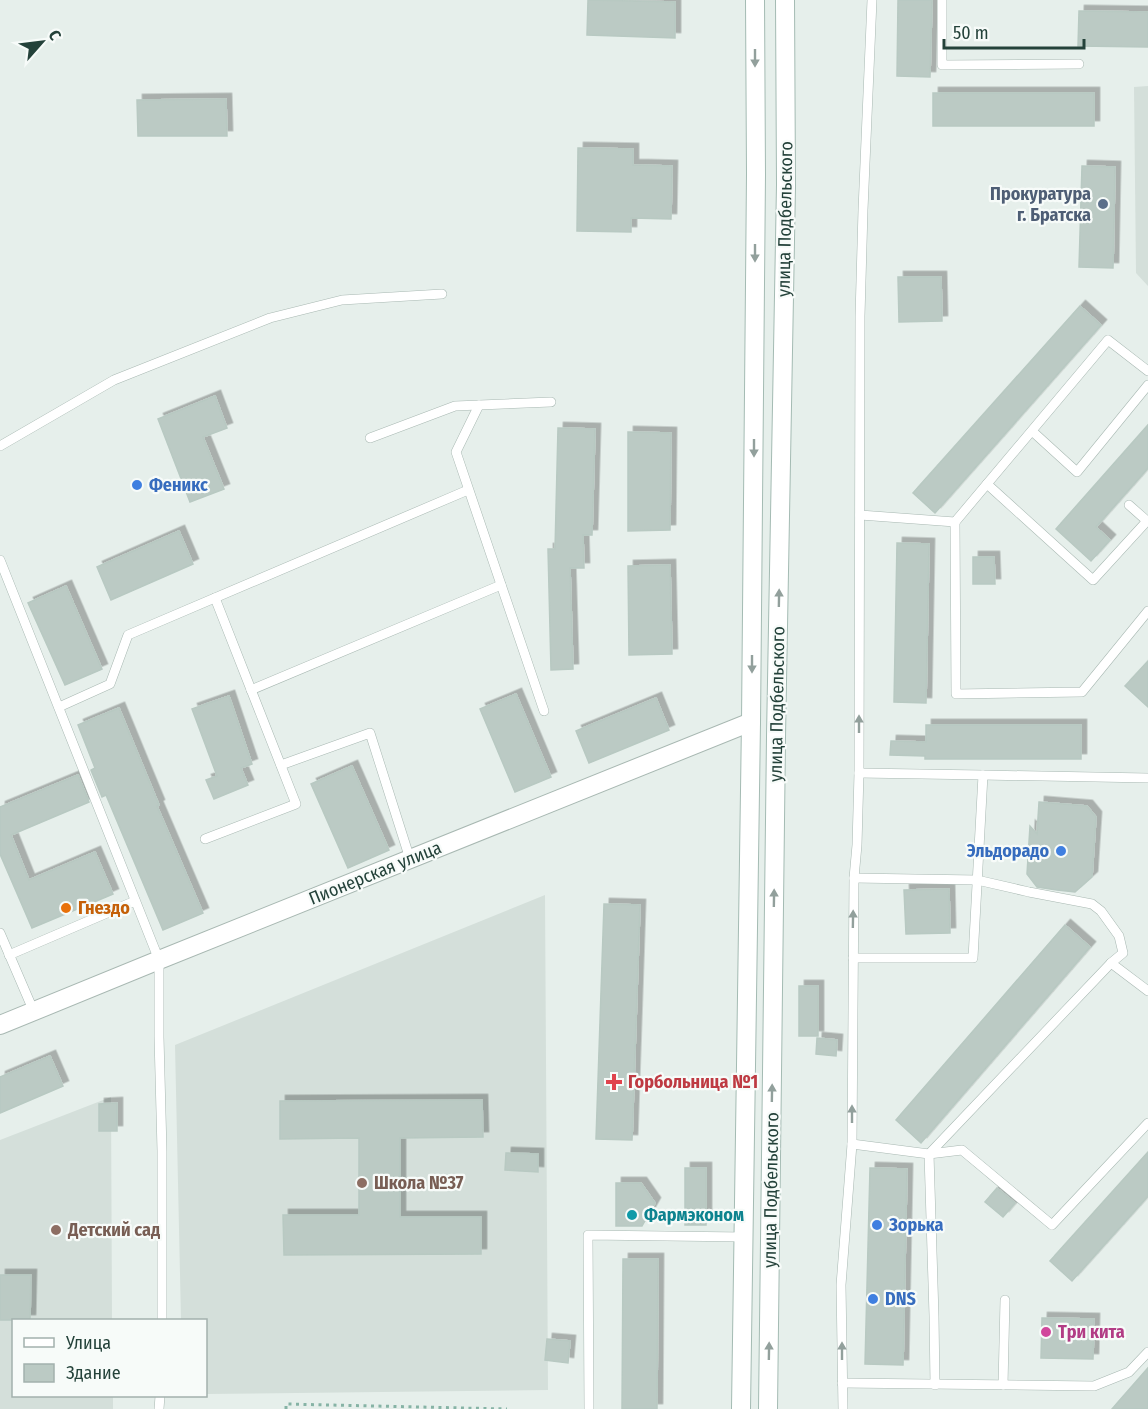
<svg xmlns="http://www.w3.org/2000/svg" width="1148" height="1409" font-family="'Fira Sans Condensed',sans-serif">
<style>
.built{fill:#d4dfda}
.building{fill:#bbcac4;stroke:#b8c9c2;stroke-width:1.5;filter:url(#shadow)}
.lines{fill:none;stroke-linecap:round;stroke-linejoin:round}
.lane-casing{stroke:#a8b8b2;stroke-width:10}
.street-casing{stroke:#a8b8b2;stroke-width:20}
.secondary-casing{stroke:#a4bbb3;stroke-width:20}
.path{stroke:#86b3a5;stroke-width:3;stroke-dasharray:3 4.5;stroke-linecap:butt}
.lane{stroke:#fff;stroke-width:9}
.street{stroke:#fff;stroke-width:18}
.secondary{stroke:#fff;stroke-width:18}
.oneway{fill:#92a09c}
.service-dot{fill:#5c6f8a;stroke:#f7fbf9;stroke-width:2}
.shop-dot{fill:#3f7fe0;stroke:#f7fbf9;stroke-width:2}
.food-dot{fill:#e8710a;stroke:#f7fbf9;stroke-width:2}
.health-dot{fill:#e0444e;stroke:#f7fbf9;stroke-width:2}
.education-dot{fill:#8d6e63;stroke:#f7fbf9;stroke-width:2}
.culture-dot{fill:#0f9aa8;stroke:#f7fbf9;stroke-width:2}
.hotel-dot{fill:#d1479c;stroke:#f7fbf9;stroke-width:2}
.labels{text-anchor:middle;dominant-baseline:central;stroke-width:4.5;stroke-linejoin:round;paint-order:stroke}
.service-label{font-size:18px;font-weight:bold;fill:#4e5e75;stroke:#f7fbf9;text-anchor:end}
.street-label{font-size:18px;fill:#24423a;stroke:#f7fbf9}
.shop-label{font-size:18px;font-weight:bold;fill:#366cbe;stroke:#f7fbf9;text-anchor:start}
.food-label{font-size:18px;font-weight:bold;fill:#c56008;stroke:#f7fbf9;text-anchor:start}
.health-label{font-size:18px;font-weight:bold;fill:#be3a42;stroke:#f7fbf9;text-anchor:start}
.education-label{font-size:18px;font-weight:bold;fill:#785e54;stroke:#f7fbf9;text-anchor:start}
.culture-label{font-size:18px;font-weight:bold;fill:#0d838f;stroke:#f7fbf9;text-anchor:start}
.hotel-label{font-size:18px;font-weight:bold;fill:#b23c85;stroke:#f7fbf9;text-anchor:start}
</style>
<defs>
<filter id="shadow"><feDropShadow dx="5.5" dy="-5.5" stdDeviation="0" flood-color="#0004"/></filter>
</defs>
<rect width="100%" height="100%" fill="#e6efeb"/>
<g class="built">
<path d="M1148,86V286L1136,273L1134,87Z"/>
<path d="M545,895L548,1390L206,1394V1320H181L175,1045Z"/>
<path d="M111,1097L112,1320H14V1396H113V1409H0V1140Z"/>
</g>
<g class="building">
<path d="M588,0L675,2V38L587,35Z"/>
<path d="M898,0H932L930,77L897,76Z"/>
<path d="M1079,11L1148,12V47L1078,46Z"/>
<rect x="933" y="93" width="161" height="33"/>
<path d="M226,99L227,136H138L137,100Z"/>
<path d="M578,148L633,149V165L672,166L671,219L631,218V232L577,231Z"/>
<path d="M1082,166L1115,167L1113,268L1079,267Z"/>
<path d="M898,277H941L942,321L899,322Z"/>
<path d="M1080,306L1101,325L935,513L913,493Z"/>
<path d="M215,396L227,428L203,437L224,489L190,502L158,419Z"/>
<path d="M1148,425V468L1096,527L1110,540L1091,561L1056,529Z"/>
<path d="M558,428L595,429L592,535H583L584,568H570L573,669L551,670L548,549H555Z"/>
<path d="M628,432L671,433L670,530L628,531Z"/>
<path d="M179,531L193,564L111,600L97,567Z"/>
<path d="M897,543L929,544L926,703L894,702Z"/>
<path d="M973,557H994L995,584H973Z"/>
<path d="M670,565L672,654L629,655L628,566Z"/>
<path d="M66,586L102,669L65,685L28,603Z"/>
<path d="M1148,661V707L1125,686Z"/>
<path d="M516,694L551,777L515,792L480,709Z"/>
<path d="M229,696L252,764L241,768L248,785L214,799L206,780L217,776L192,709Z"/>
<path d="M656,698L669,730L589,763L576,731Z"/>
<path d="M119,708L159,805L157,806L203,913L163,930L106,795L102,797L91,770L95,768L78,725Z"/>
<path d="M926,725H1081V759H925V756L890,755L891,741L926,742Z"/>
<path d="M352,766L389,850L348,868L311,784Z"/>
<path d="M78,775L89,802L11,835L29,880L95,852L113,894L32,928L0,854V807Z"/>
<path d="M1039,802L1087,806L1096,817L1092,877L1075,892L1057,890L1037,887L1027,874L1030,826L1037,834Z"/>
<path d="M949,889L950,933L906,934L904,890Z"/>
<path d="M604,904L640,905L632,1140L596,1139Z"/>
<path d="M1065,925L1090,947L921,1143L896,1120Z"/>
<rect x="799" y="986" width="19" height="50"/>
<path d="M817,1038L837,1040L836,1056L816,1054Z"/>
<path d="M50,1056L63,1086L0,1113V1077Z"/>
<path d="M482,1100L483,1137L400,1138V1217H481V1254L284,1255L283,1215H359V1138L280,1139V1101Z"/>
<path d="M117,1103V1131H99V1104Z"/>
<path d="M1148,1152V1196L1072,1281L1050,1261Z"/>
<path d="M506,1153L538,1154V1172L505,1170Z"/>
<rect x="685" y="1168" width="21" height="57"/>
<path d="M870,1168L907,1169L903,1365L865,1364Z"/>
<path d="M616,1183H641L655,1203L642,1226H616Z"/>
<path d="M997,1188L1015,1203L1003,1217L985,1202Z"/>
<path d="M623,1259H658L657,1409H622Z"/>
<path d="M0,1275H31L30,1320H0Z"/>
<path d="M1042,1318L1094,1319L1093,1359L1041,1358Z"/>
<path d="M547,1339L570,1341L568,1363L545,1360Z"/>
<path d="M1148,1368V1409H1112Z"/>
</g>
<g class="lines">
<g class="lane-casing">
<g id="lane">
<path d="M942,0V65L1079,64"/>
<path d="M479,405L456,452L544,711"/>
<path d="M1032,431L1077,472L1148,385"/>
<path d="M370,438L455,406L551,402"/>
<path d="M0,446L114,380L270,318L342,300L442,294"/>
<path d="M987,484L1093,580L1147,521L1148,522"/>
<path d="M1129,505L1147,521"/>
<path d="M860,515L955,522L1108,340L1148,371"/>
<path d="M955,522L956,694L1082,692L1148,611"/>
<path d="M0,560L159,960V1037L162,1151V1320"/>
<path d="M251,690L501,585"/>
<path d="M59,707L110,684L128,635L468,490"/>
<path d="M281,765L370,733L410,859"/>
<path d="M983,775L1148,778"/>
<path d="M205,839L296,804L215,598"/>
<path d="M854,878L977,880L1029,892L1092,904L1101,911L1119,936L1123,953L1111,963L1148,991"/>
<path d="M0,933L34,1012"/>
<path d="M9,955L135,901"/>
<path d="M853,958H973L983,775L859,773"/>
<path d="M852,1144L929,1154L962,1150L1052,1225L1148,1123"/>
<path d="M842,1383L1094,1386L1129,1372L1148,1352"/>
<path d="M935,1385L934,1316L929,1154L1111,963"/>
<path d="M1003,1385L1005,1300"/>
<path d="M159,1409L160,1396"/>
<path d="M589,1409L588,1235L744,1237"/>
<path d="M843,1409L841,1285L852,1144L854,878L857,845L859,773L860,316L863,210L872,0"/>
</g>
</g>
<g class="street-casing">
<path id="street" d="M0,1025L159,960L751,722"/>
</g>
<g class="secondary-casing">
<g id="secondary">
<path d="M741,1409L751,722L756,174L755,0"/>
<path d="M768,1409L776,737L786,185L785,0"/>
</g>
</g>
<path class="path" d="M286,1409V1404L507,1409"/>
<use href="#lane" class="lane"/>
<use href="#street" class="street"/>
<use href="#secondary" class="secondary"/>
</g>
<defs><path id="oneway-solid" d="M-6-.8H1V-3.2L6.5 0L1 3.2V.8H-6Z" transform="scale(1.5)"/></defs>
<g class="oneway">
<use href="#oneway-solid" transform="translate(755 58) rotate(90)"/>
<use href="#oneway-solid" transform="translate(755 253) rotate(90)"/>
<use href="#oneway-solid" transform="translate(754 448) rotate(90)"/>
<use href="#oneway-solid" transform="translate(779 598) rotate(-89)"/>
<use href="#oneway-solid" transform="translate(752 664) rotate(90)"/>
<use href="#oneway-solid" transform="translate(859 724) rotate(-90)"/>
<use href="#oneway-solid" transform="translate(774 898) rotate(-89)"/>
<use href="#oneway-solid" transform="translate(853 919) rotate(-89)"/>
<use href="#oneway-solid" transform="translate(772 1093) rotate(-89)"/>
<use href="#oneway-solid" transform="translate(852 1114) rotate(-90)"/>
<use href="#oneway-solid" transform="translate(769 1351) rotate(-89)"/>
<use href="#oneway-solid" transform="translate(842 1351) rotate(-90)"/>
</g>
<circle class="service-dot" cx="1103" cy="204" r="6"/>
<g class="shop-dot">
<circle cx="137" cy="485" r="6"/>
<circle cx="1061" cy="851" r="6"/>
<circle cx="877" cy="1225" r="6"/>
<circle cx="873" cy="1299" r="6"/>
</g>
<circle class="food-dot" cx="66" cy="908" r="6"/>
<path class="health-dot" d="M611 1073h6v6h6v6h-6v6h-6v-6h-6v-6h6z"/>
<g class="education-dot">
<circle cx="362" cy="1183" r="6"/>
<circle cx="56" cy="1230" r="6"/>
</g>
<circle class="culture-dot" cx="632" cy="1215" r="6"/>
<circle class="hotel-dot" cx="1046" cy="1332" r="6"/>
<g class="labels">
<g class="service-label">
<text x="1091" y="194">Прокуратура<tspan x="1091" dy="21">г. Братска</tspan></text>
</g>
<g class="street-label">
<text transform="translate(785 219) rotate(-89)">улица Подбельского</text>
<text transform="translate(777 704) rotate(-89)">улица Подбельского</text>
<text transform="translate(375 873) rotate(-22)">Пионерская улица</text>
<text transform="translate(771 1190) rotate(-89)">улица Подбельского</text>
</g>
<g class="shop-label">
<text x="149" y="485">Феникс</text>
<text x="1049" y="851" text-anchor="end">Эльдорадо</text>
<text x="889" y="1225">Зорька</text>
<text x="885" y="1299">DNS</text>
</g>
<g class="food-label">
<text x="78" y="908">Гнездо</text>
</g>
<g class="health-label">
<text x="628" y="1082">Горбольница №1</text>
</g>
<g class="education-label">
<text x="374" y="1183">Школа №37</text>
<text x="68" y="1230">Детский сад</text>
</g>
<g class="culture-label">
<text x="644" y="1215">Фармэконом</text>
</g>
<g class="hotel-label">
<text x="1058" y="1332">Три кита</text>
</g>
</g>
<rect x="12" y="1319" width="195" height="78" fill="#f7fbf9" stroke="#a3b1ad" stroke-width="1.5"/>
<rect x="24" y="1338" width="30" height="9" fill="#ffffff" stroke="#a3b1ad" stroke-width="1.5"/>
<text x="66" y="1349" font-size="18" fill="#24423a">Улица</text>
<rect x="24" y="1364" width="30" height="18" fill="#bbcac4" stroke="#a3b1ad" stroke-width="1.5"/>
<text x="66" y="1379" font-size="18" fill="#24423a">Здание</text>
<g transform="translate(42 42) rotate(62)" stroke="#f7fbf9" stroke-width="4.5" paint-order="stroke">
<path d="M0-4.5L10 22L0 15L-10 22Z" fill="#24423a"/>
<text y="-9" font-size="16" font-weight="bold" text-anchor="middle" fill="#24423a">С</text>
</g>
<path d="M944 39v9h140v-9" fill="none" stroke="#24423a" stroke-width="3"/>
<text x="953" y="39" font-size="18" fill="#24423a" stroke="#f7fbf9" stroke-width="4.5" paint-order="stroke">50 m</text>
</svg>
